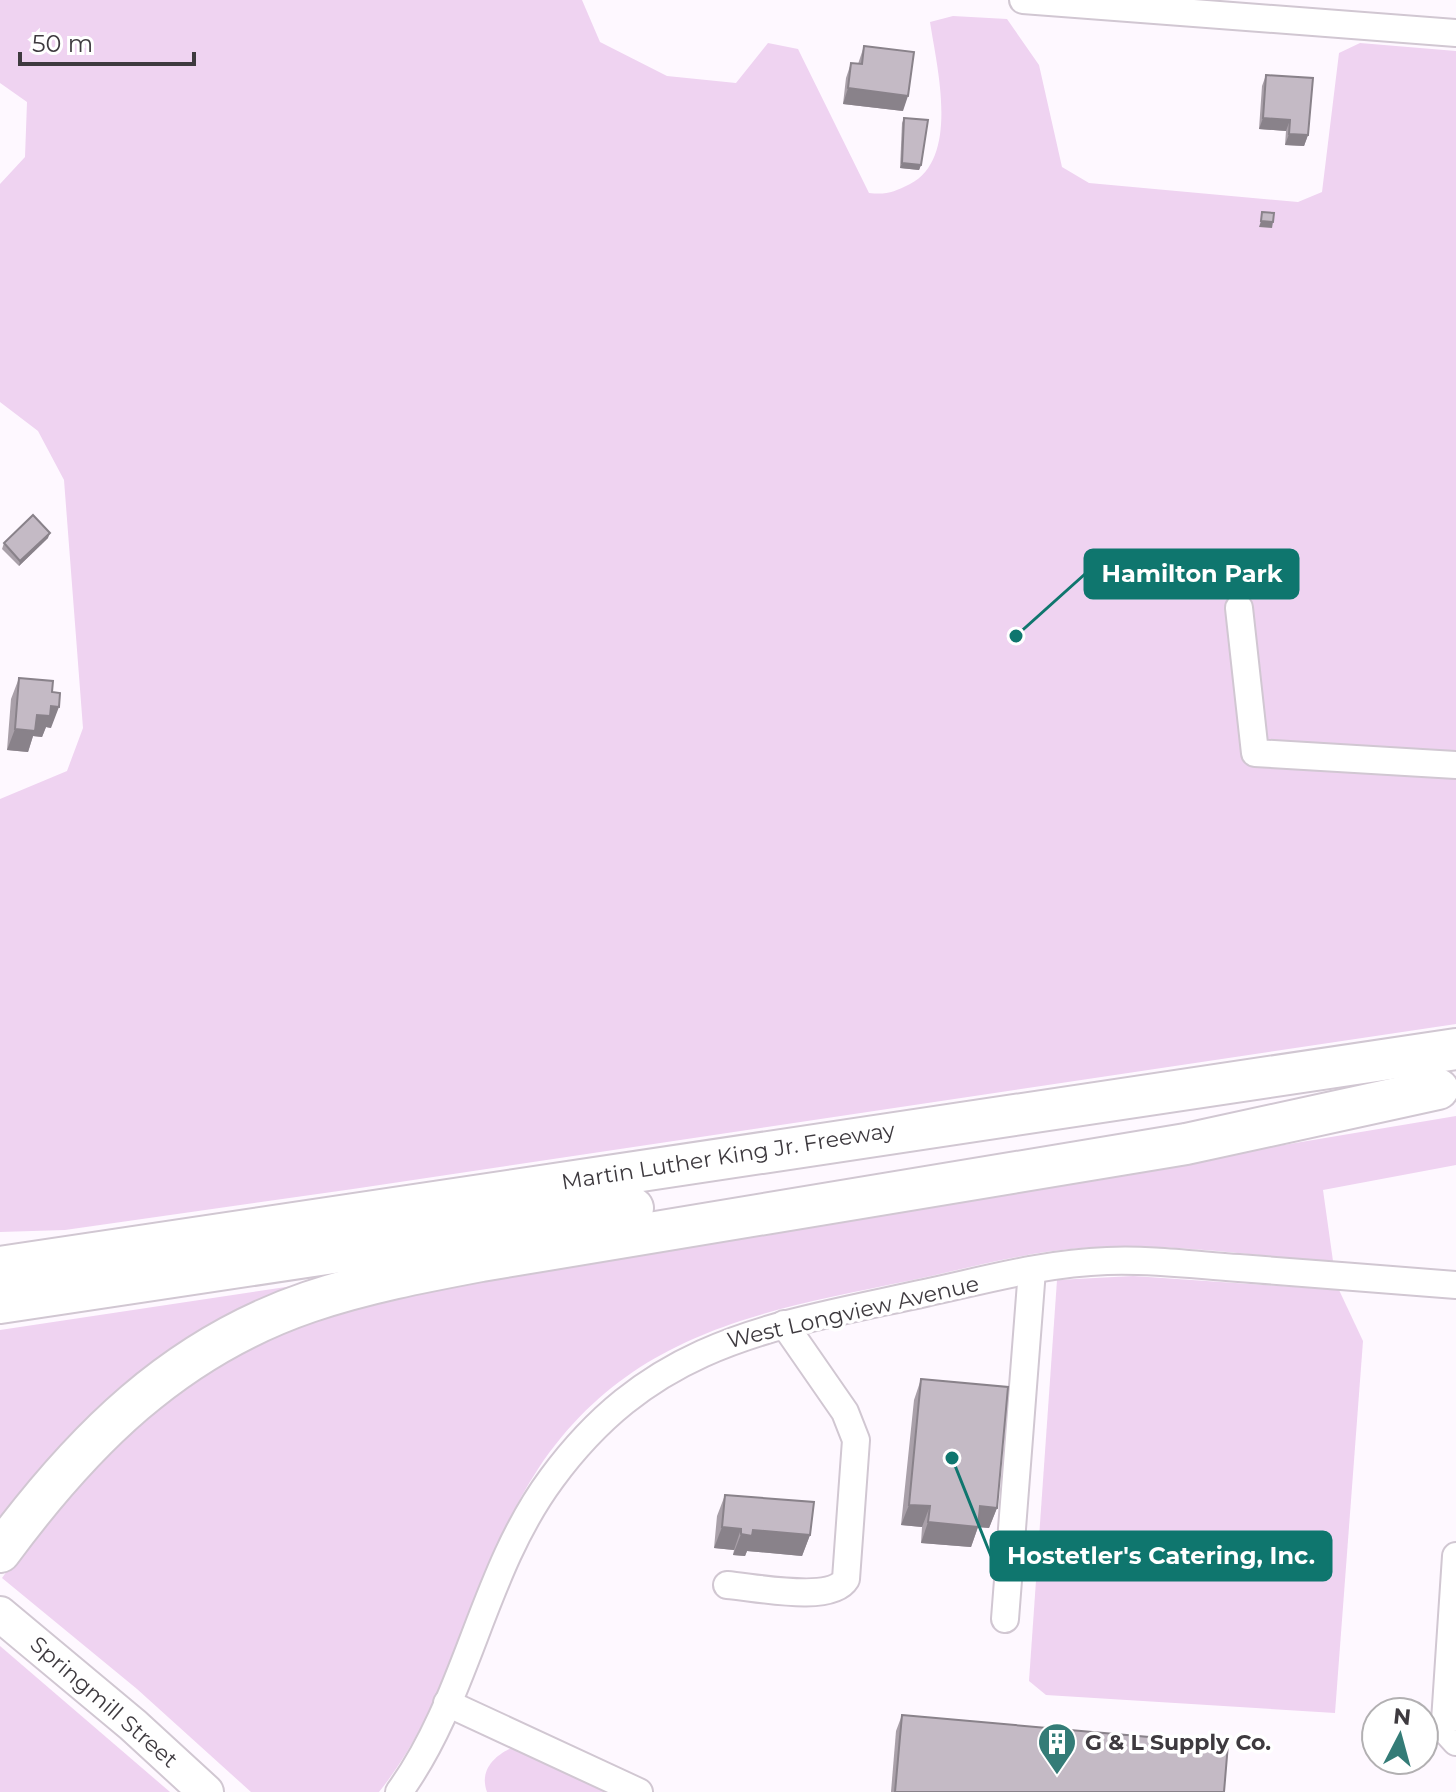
<svg xmlns="http://www.w3.org/2000/svg" width="1456" height="1792" font-family="Montserrat,sans-serif">
<style>
.green{fill:#efd3f1}
.lines{fill:none;stroke-linecap:round;stroke-linejoin:round}
.minor-casing{stroke:#d1c7d2;stroke-width:30}
.major-casing{stroke:#d1c7d2;stroke-width:38}
.highway-casing{stroke:#d1c7d2;stroke-width:44}
.minor{stroke:#fff;stroke-width:26}
.major{stroke:#fff;stroke-width:34}
.highway{stroke:#fff;stroke-width:40}
.wall{fill:#a9a0a9}
.shaded-wall{fill:#89828a}
.building{fill:#c4bac5;stroke:#89828a;stroke-width:2}
.labels{text-anchor:middle;dominant-baseline:central;stroke-width:7;stroke-linejoin:round;paint-order:stroke}
.street-label{font-size:22px;fill:#3e3a3f;stroke:#fff}
.poi-label{font-size:22px;font-weight:bold;fill:#3e3a3f;stroke:#fff;text-anchor:start}
.leader{fill:none;stroke:#0f766e;stroke-width:3}
.callout-dot{fill:#0f766e;stroke:#fff;stroke-width:3}
.callout{fill:#0f766e;stroke:#0f766e;stroke-width:3}
.callout-label{font-size:24px;text-anchor:middle;font-weight:bold;fill:#fff}
</style>
<rect width="100%" height="100%" fill="#fef8ff"/>
<g class="green">
<path d="M0,0H582L600,42L667,76L736,83L768,43L798,49L869,193C887,195 894,192 910,184C960,158 937,68 930,22L953,16L1007,19L1039,65L1062,167L1089,183L1298,202L1322,192L1339,53L1360,43L1456,51V1024L353,1189L65,1230L0,1232V799L67,771L83,728L64,480L38,431L0,402V184L25,157L27,102L0,83Z"/>
<path d="M1456,1116V1165L1323,1190L1333,1261C1251,1256 1165,1242 1082,1248C1024,1252 965,1269 908,1281C761,1311 628,1333 538,1469C472,1570 455,1698 379,1792H251L137,1689L2,1578L70,1483L157,1403L259,1341L320,1315L415,1291Z"/>
<path d="M1133,1276L1339,1290L1363,1341L1335,1713L1046,1695L1029,1681L1057,1280Z"/>
<path d="M299,1285L0,1521V1330Z"/>
<path d="M0,1646L170,1792H0Z"/>
<path d="M513,1747L616,1792H487C479,1770 494,1756 513,1747Z"/>
</g>
<g class="lines">
<g class="minor-casing">
<g id="minor">
<path d="M1023,0L1456,33"/>
<path d="M1239,608L1255,753L1456,765"/>
<path d="M1456,1556L1445,1721L1446,1731L1456,1742"/>
<path d="M727,1585C755,1587 831,1604 846,1579L856,1440L845,1412L784,1324"/>
<path d="M1005,1619L1032,1270"/>
<path d="M447,1703L639,1792"/>
<path d="M399,1792C468,1697 482,1572 552,1478C653,1341 770,1327 925,1293C985,1280 1045,1263 1107,1261C1151,1259 1195,1265 1239,1268C1311,1274 1384,1279 1456,1285"/>
</g>
</g>
<g class="major-casing">
<path id="major" d="M0,1614L133,1725L206,1792"/>
</g>
<g class="highway-casing">
<g id="highway">
<path d="M0,1267L1456,1049"/>
<path d="M0,1303L633,1208"/>
<path d="M0,1552C82,1441 174,1348 309,1302C365,1283 423,1272 481,1261L1186,1144L1438,1089"/>
</g>
</g>
<use href="#minor" class="minor"/>
<use href="#major" class="major"/>
<use href="#highway" class="highway"/>
</g>
<g class="wall">
<path d="M864,46L903,111L843,104L846,78L851,63L858,64Z"/>
<path d="M1266,75L1308,135L1304,146L1285,145L1286,131L1259,129L1262,86Z"/>
<path d="M904,118L921,165L919,170L900,168L902,123Z"/>
<path d="M48,538L19,566L2,549L4,543Z"/>
<path d="M19,678L51,728L46,727L42,737L33,736L28,752L7,750L11,699Z"/>
<path d="M921,1379L997,1508L989,1528L978,1527L971,1547L921,1543L922,1527L901,1525L914,1400Z"/>
<path d="M725,1495L810,1535L802,1556L747,1551L745,1556L733,1555L734,1550L714,1548L717,1516Z"/>
<path d="M902,1715L1224,1792H891L896,1731Z"/>
</g>
<g class="shaded-wall">
<path d="M848,88L908,96L903,111L843,104Z"/>
<path d="M1263,118L1290,120L1286,131L1259,129Z"/>
<path d="M1289,134L1308,135L1304,146L1285,145Z"/>
<path d="M902,163L921,165L919,170L900,168Z"/>
<path d="M1261,221L1273,222L1272,228L1259,227Z"/>
<path d="M50,533L48,538L19,566L20,561Z"/>
<path d="M51,706L59,707L51,728L46,727L42,737L33,736L28,752L7,750L15,729Z"/>
<path d="M909,1505L930,1506L922,1527L901,1525Z"/>
<path d="M980,1506L997,1508L989,1528L978,1527L971,1547L921,1543L928,1522Z"/>
<path d="M722,1527L741,1529L734,1550L714,1548Z"/>
<path d="M753,1530L810,1535L802,1556L747,1551L745,1556L733,1555L741,1534Z"/>
</g>
<g class="building">
<path d="M864,46L914,52L908,96L848,88L851,63L862,64Z"/>
<path d="M1266,75L1313,78L1308,135L1289,134L1290,120L1263,118Z"/>
<path d="M904,118L928,120L921,165L902,163Z"/>
<path d="M1262,212L1274,213L1273,222L1261,221Z"/>
<path d="M33,515L50,533L20,561L4,543Z"/>
<path d="M19,678L53,681L52,692L60,693L59,707L51,706L50,716L37,715L35,731L15,729Z"/>
<path d="M921,1379L1008,1387L997,1508L980,1506L978,1527L928,1522L930,1506L909,1505Z"/>
<path d="M725,1495L814,1502L810,1535L753,1530L752,1536L741,1534V1529L722,1527Z"/>
<path d="M902,1715L1228,1744L1224,1792H895Z"/>
</g>
<defs>
<g id="building-pin" transform="scale(2)"><path d="M0 17L-7.5 6A9.5 9.5 0 1 1 7.5 6Z" fill="#347c77" stroke="#fff"/><path d="M-4-6H4V6H1V3H-1V6H-4ZM-2.5-4.3h1.7v1.8h-1.7ZM.8-4.3h1.7v1.8H.8ZM-2.5-1h1.7V.8h-1.7ZM.8-1h1.7V.8H.8Z" fill="#fff"/></g>
</defs>
<g fill-rule="evenodd">
<use href="#building-pin" x="1057" y="1742"/>
</g>
<g class="labels">
<g class="street-label">
<text transform="translate(728 1156) rotate(-9)">Martin Luther King Jr. Freeway</text>
<text transform="translate(853 1312) rotate(-13)">West Longview Avenue</text>
<text transform="translate(104 1702) rotate(41)">Springmill Street</text>
</g>
<g class="poi-label">
<text x="1085" y="1742">G &amp; L Supply Co.</text>
</g>
</g>
<path class="leader" d="M1016 636L1085 574M952 1458L991 1556"/>
<g class="callout-dot">
<circle cx="1016" cy="636" r="8"/>
<circle cx="952" cy="1458" r="8"/>
</g>
<g class="callout">
<rect x="1085" y="550" width="213" height="48" rx="8"/>
<rect x="991" y="1532" width="340" height="48" rx="8"/>
</g>
<g class="callout-label">
<text x="1192" y="582">Hamilton Park</text>
<text x="1161" y="1564">Hostetler's Catering, Inc.</text>
</g>
<g transform="translate(1400 1736) rotate(6)"><circle r="38" fill="#ffffff" stroke="#b2b0b2" stroke-width="2"/>
<path d="M0-6L14 30L0 20L-14 30Z" fill="#347c77"/>
<text y="-12" font-size="22" font-weight="bold" text-anchor="middle" fill="#3e3a3f">N</text>
</g>
<path d="M20 52v12h174v-12" fill="none" stroke="#3e3a3f" stroke-width="4"/>
<text x="32" y="52" font-size="24" fill="#3e3a3f" stroke="#ffffff" stroke-width="6" paint-order="stroke">50 m</text>
</svg>
